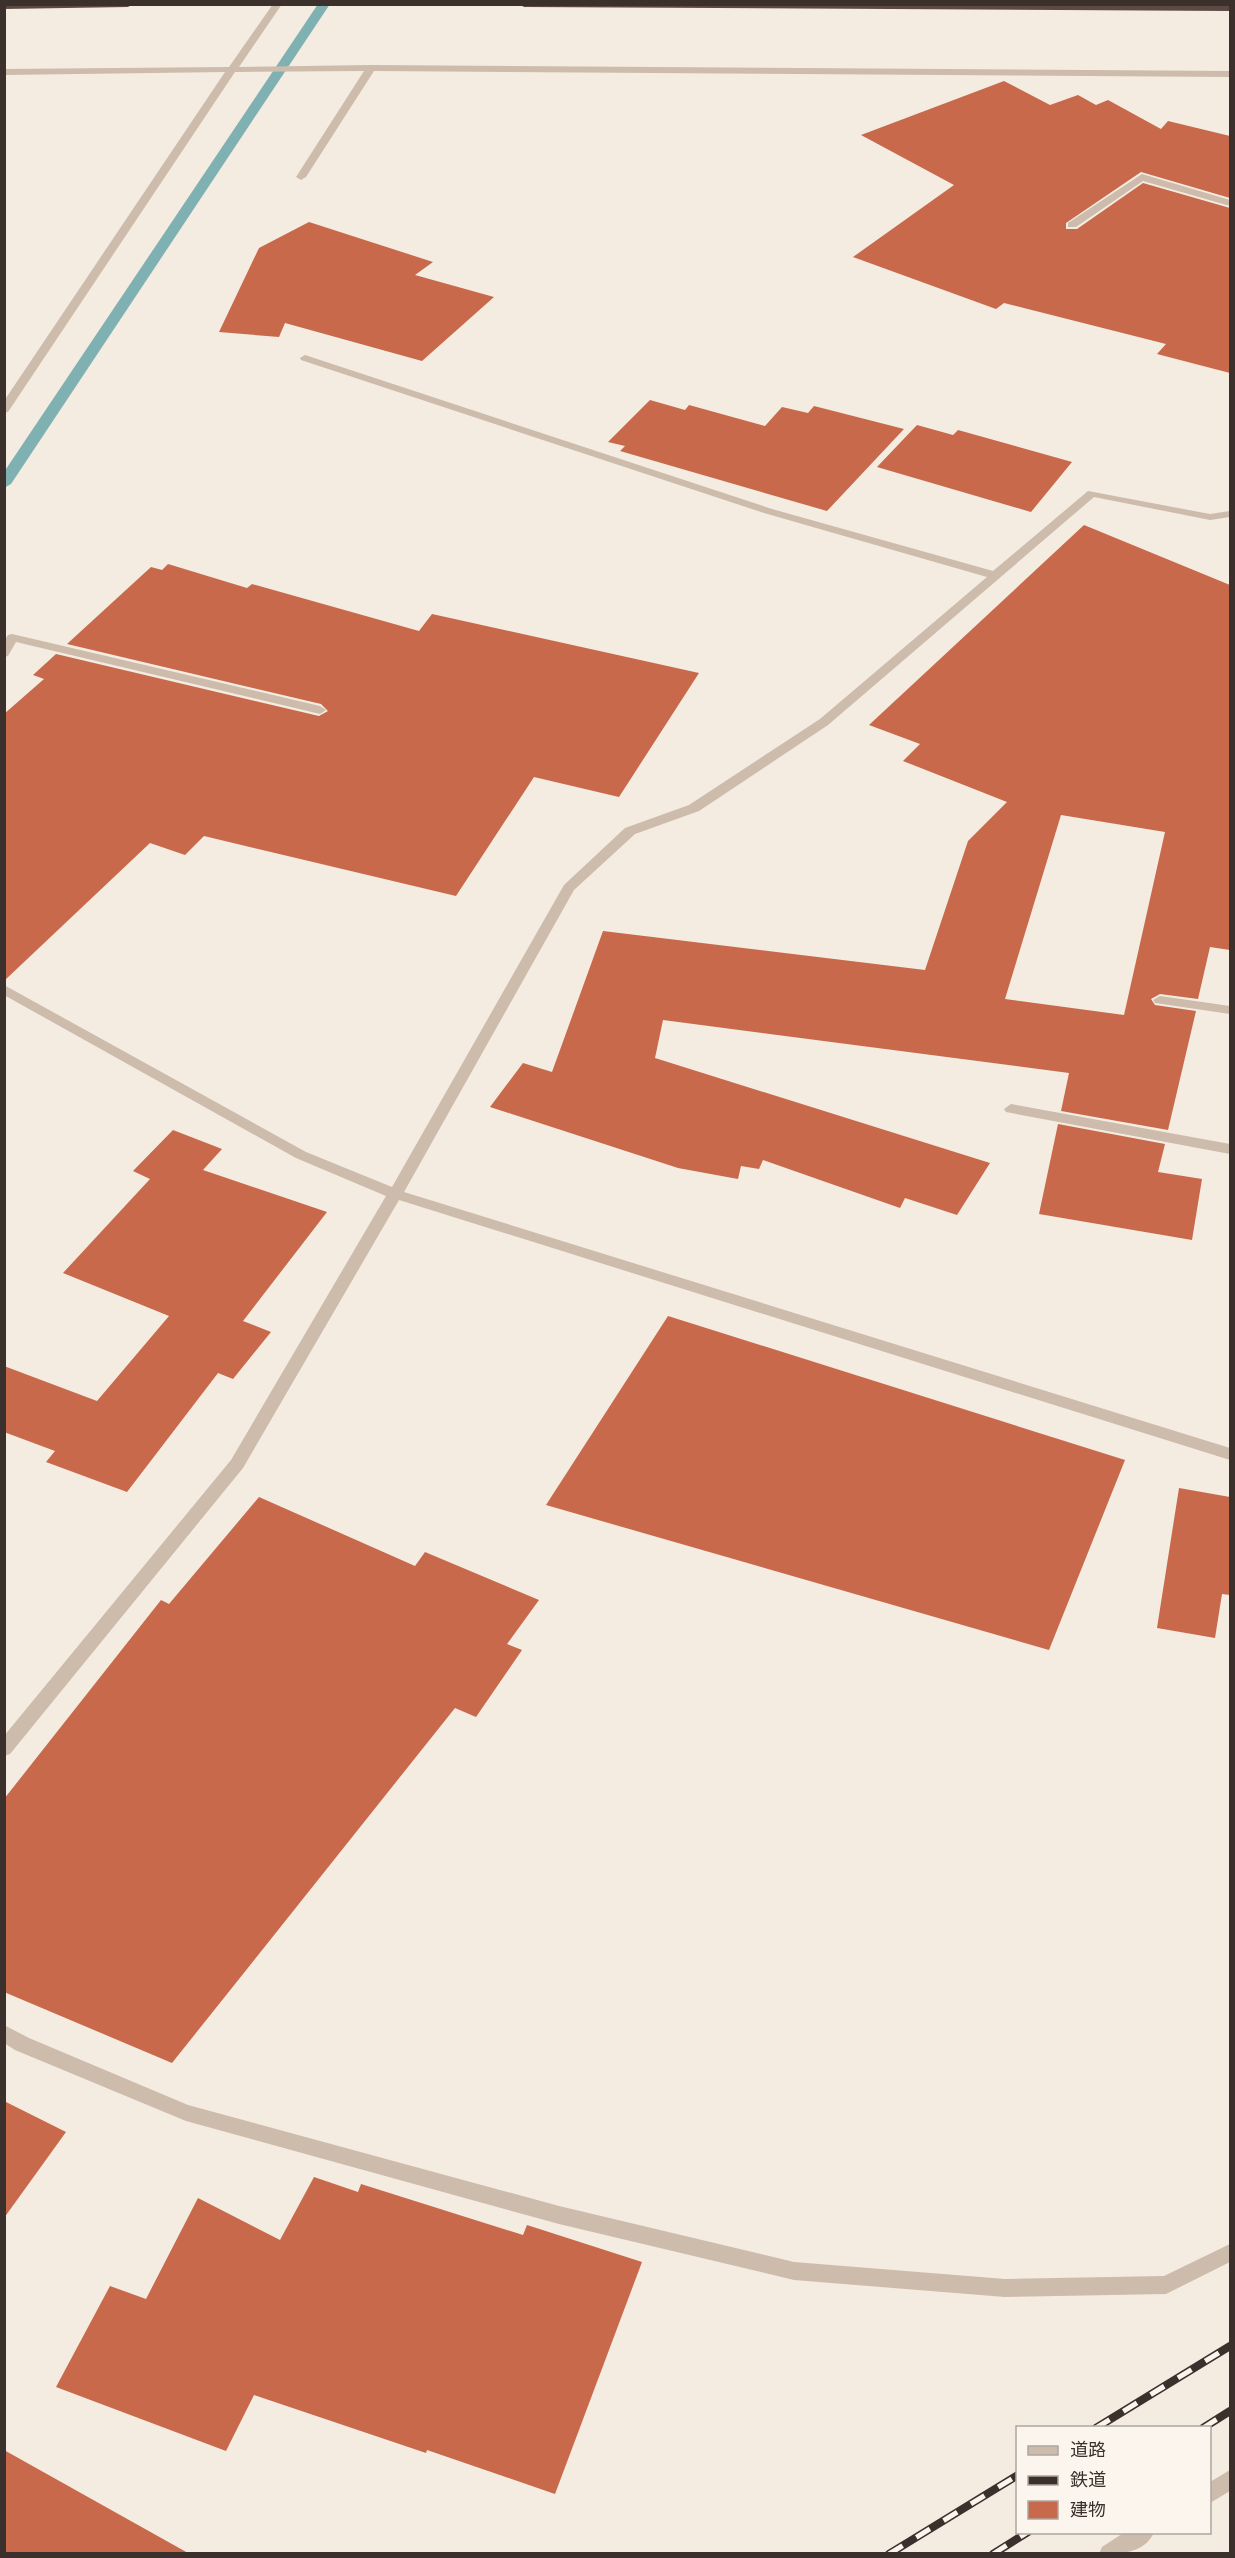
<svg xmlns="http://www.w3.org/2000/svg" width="1235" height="2558" font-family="Barlow,'Noto Sans JP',sans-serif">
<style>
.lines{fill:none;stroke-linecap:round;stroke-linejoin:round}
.stream{fill:#7fb0b2;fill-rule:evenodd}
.building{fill:#c8694b;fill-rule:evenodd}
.street{fill:#cdbbac;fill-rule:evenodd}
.highway{fill:#5c4a42;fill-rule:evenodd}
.rail-casing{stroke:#3b302b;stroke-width:8}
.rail{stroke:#fbf5ee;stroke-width:5;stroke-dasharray:16;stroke-linecap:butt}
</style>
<rect width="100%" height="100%" fill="#f4ebe1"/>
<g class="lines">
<path class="stream" d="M318,4H330L11,484L4,488V472Z"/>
</g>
<g class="building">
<path d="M1004,81L1050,105L1078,95L1096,105L1108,100L1161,129L1168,121L1230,136V198L1141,172L1066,223V229H1077L1143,183L1230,208V373L1157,354L1166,344L1004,303L996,309L853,257L954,185L861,135Z"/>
<path d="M309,222L433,262L415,275L494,297L422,361L285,323L279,337L219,332L259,248Z"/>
<path d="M650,400L685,410L689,405L765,426L782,407L808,413L814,406L904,429L827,511L620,451L625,446L608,442Z"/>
<path d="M917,425L953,435L958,430L1072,462L1031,512L877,467Z"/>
<path d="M1084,525L1230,585V950L1210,947L1198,999L1160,994L1151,999L1155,1005L1196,1011L1168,1130L1061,1111L1069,1073L663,1020L655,1058L990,1163L957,1215L905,1198L900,1208L763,1160L759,1169L741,1166L738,1179L678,1168L490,1107L523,1063L552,1072L603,931L925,970L968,841L1007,802L903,761L920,744L869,725ZM1061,815L1165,832L1124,1015L1005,999Z"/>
<path d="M168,564L247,588L252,584L419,631L432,614L699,673L619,797L534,777L456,896L204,836L185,855L150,843L4,981V714L44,679L33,675L56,654L319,716L328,711L321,704L67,644L151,567L162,570Z"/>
<path d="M1058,1124L1165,1144L1158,1172L1202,1179L1192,1240L1039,1214Z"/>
<path d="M173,1130L222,1149L203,1170L327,1212L243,1321L271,1332L233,1379L218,1373L127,1492L46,1462L55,1451L4,1432V1366L97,1401L169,1316L63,1273L150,1179L133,1171Z"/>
<path d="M668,1316L1125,1460L1049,1650L546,1505Z"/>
<path d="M1179,1488L1230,1497V1595L1222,1594L1215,1638L1157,1628Z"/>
<path d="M259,1497L415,1566L425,1552L539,1600L507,1644L522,1650L476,1717L455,1708L172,2063L4,1992V1799L161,1600L169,1604Z"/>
<path d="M4,2101L66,2132L4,2218Z"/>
<path d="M314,2177L358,2192L361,2184L523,2235L527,2225L642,2262L555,2494L427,2450L426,2453L254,2395L226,2451L56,2387L110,2286L146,2299L198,2198L280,2240Z"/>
<path d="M4,2450L188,2553H4Z"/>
</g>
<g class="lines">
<g class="street">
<path d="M273,4H282L239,67L371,65L1230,71V77L374,71L306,177L301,180L296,177L364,71L235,72L8,412L4,413V401L225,72L4,75V69L229,67Z"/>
<path d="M1142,174L1230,200V206L1143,181L1076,227H1068V223Z"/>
<path d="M305,355L772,509L993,571L1088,491L1210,514L1230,511V517L1210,520L1094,497L828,725L699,811L635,834L574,890L404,1192L1230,1448V1460L399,1200L243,1468L10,1754L4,1756V1736L231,1460L386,1196L296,1158L4,995V985L306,1152L392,1187L564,885L625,828L689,805L820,719L987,577L764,513L301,360L300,358Z"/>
<path d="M12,634L320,706L326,710L320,714L16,642L8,656L4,657V641L8,635Z"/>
<path d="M1160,996L1230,1006V1014L1155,1003L1153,1000Z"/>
<path d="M1011,1104L1230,1144V1154L1006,1112L1004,1109Z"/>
<path d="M4,2025L29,2038L188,2105L559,2206L794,2262L1005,2279L1164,2276L1230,2244V2262L1166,2294L1005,2297L794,2280L559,2224L186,2121L15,2050L4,2043Z"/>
<path d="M1230,2470V2491L1210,2503V2482Z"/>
<path d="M1125,2532H1154C1145,2554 1119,2554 1099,2554L1102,2547Z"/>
</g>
<g class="highway">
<path d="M4,4H133L128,7L4,9Z"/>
<path d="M519,4L1230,5V11L524,7Z"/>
</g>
<g class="rail-casing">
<g id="rail">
<path d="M1096,2428L1230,2346"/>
<path d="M1203,2428L1230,2411"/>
<path d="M889,2554L1018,2475"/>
<path d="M993,2554L1028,2532"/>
</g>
</g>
<use href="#rail" class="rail"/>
</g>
<rect width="1235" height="2558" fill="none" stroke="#3b302b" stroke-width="12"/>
<rect x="1016" y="2426" width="195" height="108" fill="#fbf5ee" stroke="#aea6a0" stroke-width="1.5"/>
<rect x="1028" y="2446" width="30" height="9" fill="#cdbbac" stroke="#aea6a0" stroke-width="1.5"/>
<text x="1070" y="2456" font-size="18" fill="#3b302b">道路</text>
<rect x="1028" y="2476" width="30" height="9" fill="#3b302b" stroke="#aea6a0" stroke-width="1.5"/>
<text x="1070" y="2486" font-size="18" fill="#3b302b">鉄道</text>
<rect x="1028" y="2501" width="30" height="18" fill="#c8694b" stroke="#aea6a0" stroke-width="1.5"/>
<text x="1070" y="2516" font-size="18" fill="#3b302b">建物</text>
</svg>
